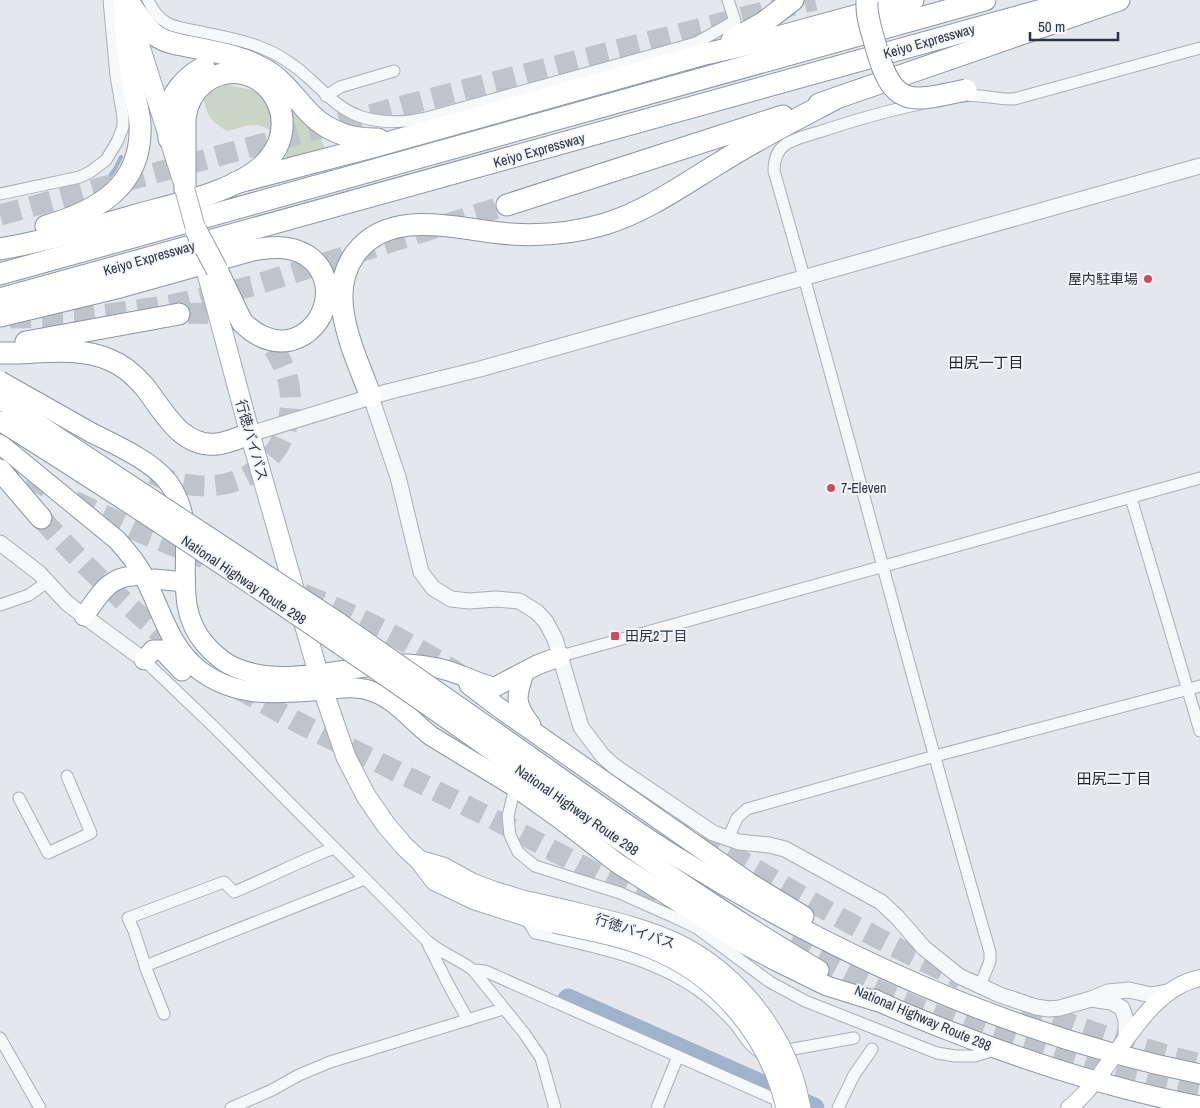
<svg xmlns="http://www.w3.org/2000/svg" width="1200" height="1108" font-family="'Archivo Narrow','Noto Sans JP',sans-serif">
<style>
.green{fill:#c9d6c5}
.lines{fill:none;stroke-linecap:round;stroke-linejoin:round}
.stream{stroke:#9fb4cc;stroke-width:4}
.river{stroke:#9fb4cc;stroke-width:21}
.motorway-tunnel{stroke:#bfc3cb;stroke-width:21;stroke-dasharray:21 11;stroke-linecap:butt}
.minor-casing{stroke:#a9aeb7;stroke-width:13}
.tertiary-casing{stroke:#a9aeb7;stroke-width:17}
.secondary-casing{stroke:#a9aeb7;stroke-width:18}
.primary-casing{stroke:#a3abb8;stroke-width:21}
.trunk-casing{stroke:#8b94a3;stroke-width:21}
.motorway-casing{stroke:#8b94a3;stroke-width:23}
.minor{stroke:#f7f8fa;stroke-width:11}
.tertiary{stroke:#f7f8fa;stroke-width:15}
.secondary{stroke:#fff;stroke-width:16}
.primary{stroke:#fff;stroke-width:19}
.trunk{stroke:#fff;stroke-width:19}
.motorway{stroke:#fff;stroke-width:21}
.primary-bridge-casing{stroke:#a3abb8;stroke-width:21;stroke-linecap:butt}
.trunk-bridge-casing{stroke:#8b94a3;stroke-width:21;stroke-linecap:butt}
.motorway-bridge-casing{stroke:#8b94a3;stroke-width:23;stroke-linecap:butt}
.primary-bridge{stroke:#fff;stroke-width:19}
.trunk-bridge{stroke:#fff;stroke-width:19}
.motorway-bridge{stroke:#fff;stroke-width:21}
.poi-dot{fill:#d1495b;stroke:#f4f6f9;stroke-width:2}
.labels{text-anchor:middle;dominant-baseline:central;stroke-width:4;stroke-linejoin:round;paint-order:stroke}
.street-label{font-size:14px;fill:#2b3445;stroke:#f4f6f9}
.poi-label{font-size:14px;fill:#2b3445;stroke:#f4f6f9;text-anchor:start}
.neighbourhood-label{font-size:15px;fill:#1d2536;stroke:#f4f6f9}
</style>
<rect width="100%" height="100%" fill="#e4e7ec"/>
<g class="green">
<path d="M226,85L253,90L264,97L276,119L271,132C258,119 243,127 227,131C212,122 207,117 204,99C210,91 217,88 226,85Z"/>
<path d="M294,112H298C309,124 320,133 325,149L285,160L291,133V116Z"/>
</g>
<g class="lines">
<path class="stream" d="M103,185L115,169L121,157"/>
<path class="river" d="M568,999L814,1108"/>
<g class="motorway-tunnel">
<path d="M0,215L410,104L744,17L815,0"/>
<path d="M10,318L94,316L172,305L252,286L507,205"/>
<path d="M0,463L47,487"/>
<path d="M153,474C169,482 190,486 208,486C307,482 321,347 228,317C212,312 195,313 179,314"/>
<path d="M74,501L142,533L204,558"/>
<path d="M41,518C84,566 130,609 181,650"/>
<path d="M303,594C358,616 408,641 458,673"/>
<path d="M237,688L299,723L503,824L654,904"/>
<path d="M647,801C748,867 851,928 961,979"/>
<path d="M790,942C824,962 858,981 894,997C923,1011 955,1022 985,1033C1055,1059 1127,1081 1200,1095"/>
<path d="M1024,1006C1081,1029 1140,1049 1200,1064"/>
</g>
<g class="minor-casing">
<g id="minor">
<path d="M148,0C152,9 158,18 167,23C176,28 187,29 197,31C218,36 239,39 260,47C279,54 296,66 311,80C326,94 338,108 359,116C381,124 403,123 426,118L696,43L735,21L728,0"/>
<path d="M326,96L340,87L394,71"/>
<path d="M961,96C979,93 996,100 1014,99L1200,48"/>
<path d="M920,104C886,111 852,121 819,132C808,135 796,138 786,144C777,150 774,160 774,171C849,431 914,693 990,952V961L980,986"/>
<path d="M0,194L80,177L90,172L106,160L117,142L123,127V117L116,76L109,0"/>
<path d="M1131,498L1200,731"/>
<path d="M0,605L29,595L47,582"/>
<path d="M561,656L1200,478"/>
<path d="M144,660L212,725L427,941C441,953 459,959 473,970L524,1033L541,1058L555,1108"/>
<path d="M515,787L508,816L510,835L518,852L535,866L620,893L674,917L697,928L770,982L805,1001L876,1029L937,1053L955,1056H975L997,1049"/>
<path d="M19,798L48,853L91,833L67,776"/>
<path d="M728,839L737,818L747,809L935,756L1200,686"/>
<path d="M525,916L535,933C595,947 656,957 706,996C717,1005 727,1015 736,1025C745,1037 748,1045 761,1053"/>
<path d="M428,944L448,984L468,1020"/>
<path d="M145,966L365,879"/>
<path d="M473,970L485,971L777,1100L778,1108"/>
<path d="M164,1014L147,971L134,931L128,918L224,882L234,892C268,878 300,861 334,848"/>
<path d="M0,1038L40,1108"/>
<path d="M777,1052L854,1038"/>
<path d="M231,1108L272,1090L299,1075L330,1062L503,1009"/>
<path d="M657,1108L678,1056"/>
<path d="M838,1108L854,1075L872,1049"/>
</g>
</g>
<g class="tertiary-casing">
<g id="tertiary">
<path d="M371,397L398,477L421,572L433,588L451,599L469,601L496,599L519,601L537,612L546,622L555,639L581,727L602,755L614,766L713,833L739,842L769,845L785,849L881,902L897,917L924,948L959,976L1000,995L1036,1007L1049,1009L1060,1008L1091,999L1108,992L1129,990L1151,995L1167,992"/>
<path d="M250,434L387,392L480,369L1200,166"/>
<path d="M0,543L39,573L67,603L84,616L144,660"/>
<path d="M1091,999L1111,1002L1122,1008L1126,1020V1039"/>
</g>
</g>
<g class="secondary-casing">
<path id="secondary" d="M1069,1108C1114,1073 1141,990 1200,978"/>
</g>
<g class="primary-casing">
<g id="primary">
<path d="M130,15L182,179"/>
<path d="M207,273L250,434L323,690L346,757L366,796L386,825L404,846L419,860L435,881L475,900L525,916L554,923"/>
<path d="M419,860L443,867L472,883L493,891L523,900L558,908"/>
</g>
</g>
<g class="trunk-casing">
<g id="trunk">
<path d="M92,433C116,445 152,461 168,482C206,533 164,597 205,644C212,652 220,659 228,664C282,693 351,662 408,664C427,665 446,669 463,676C474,680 484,686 495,687L537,665L561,656"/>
<path d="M0,444L117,540C126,550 135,560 142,573C160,605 168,646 199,670C239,700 280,693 326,690C341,688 357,686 371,691C396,699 411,721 431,736L515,787L560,819L617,863L744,944L776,961L827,986L885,1004"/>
<path d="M154,579L185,582"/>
<path d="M84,616C98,598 107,577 133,576"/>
<path d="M144,660L153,650H162L182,671"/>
<path d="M524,673C516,697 514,704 531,725"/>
<path d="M469,685L498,707L750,883L804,916"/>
<path d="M494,731C555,773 614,818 677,857C838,957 1014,1036 1200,1074"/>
<path d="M484,745C594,822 703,902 819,970"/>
<path d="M874,999C906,1015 940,1027 973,1040C1047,1068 1122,1091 1200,1106"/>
</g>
</g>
<g class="motorway-casing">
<g id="motorway">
<path d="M127,0C136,12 144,27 156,36C167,43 180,45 192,47C215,52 241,56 262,68C280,77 291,93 304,107C323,130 348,140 378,139"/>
<path d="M732,40L763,23L793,0"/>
<path d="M819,104L1119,0"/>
<path d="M169,139C169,132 167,123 168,115C170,93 186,77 204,67"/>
<path d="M235,183L376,146L705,54L767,40L913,0"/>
<path d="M507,205L783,116"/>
<path d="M46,226C98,211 143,186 140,124C139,109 134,95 132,80C128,53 125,26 124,0"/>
<path d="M0,249C46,241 92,228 136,215C176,204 241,191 268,160C308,114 256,48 205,82C193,91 187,104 185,118V190"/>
<path d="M0,274L985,0"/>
<path d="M0,299L1078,0"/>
<path d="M0,316L120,287L253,250C271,247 289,245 306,255C341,277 328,330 291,340C272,344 255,335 242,322L217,270"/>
<path d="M26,342L179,314"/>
<path d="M0,353C36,354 76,345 110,360C123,365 134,375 143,385C163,409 180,448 217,444C228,443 240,437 250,434"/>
<path d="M371,397C361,370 347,340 343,311C340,291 343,271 355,254C391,205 461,231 511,234C542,236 575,233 605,224C647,211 683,185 721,162C757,139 795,120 833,100"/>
<path d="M0,470L41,518"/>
</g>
</g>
<use href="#minor" class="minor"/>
<use href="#tertiary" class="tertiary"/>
<use href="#secondary" class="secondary"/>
<use href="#primary" class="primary"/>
<use href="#trunk" class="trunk"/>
<use href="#motorway" class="motorway"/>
<g class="primary-bridge-casing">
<g id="primary-bridge">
<path d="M185,190L200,245"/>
<path d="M558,908C598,918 641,926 678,944C729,969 772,1018 791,1071C796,1083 798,1096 801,1108"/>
<path d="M554,923C585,930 617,935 647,947C717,973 769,1035 786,1108"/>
</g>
</g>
<g class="trunk-bridge-casing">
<g id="trunk-bridge">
<path d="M0,381L92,433"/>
<path d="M0,399L338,622L494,731"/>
<path d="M0,421C165,524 325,633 484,745"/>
</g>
</g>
<g class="motorway-bridge-casing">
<g id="motorway-bridge">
<path d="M867,1C866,17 872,32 876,47C893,109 911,102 966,90"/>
<path d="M196,230L217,270"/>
</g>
</g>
<use href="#primary-bridge" class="primary-bridge"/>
<use href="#trunk-bridge" class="trunk-bridge"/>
<use href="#motorway-bridge" class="motorway-bridge"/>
</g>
<g class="poi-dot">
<circle cx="1148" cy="279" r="5"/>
<circle cx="831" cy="488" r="5"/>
<rect x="610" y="631" width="10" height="10" rx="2.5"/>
</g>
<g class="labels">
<g class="street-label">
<text transform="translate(929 41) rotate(-16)">Keiyo Expressway</text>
<text transform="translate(539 150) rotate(-16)">Keiyo Expressway</text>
<text transform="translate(149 258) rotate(-16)">Keiyo Expressway</text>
<text transform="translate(252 440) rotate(74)">行徳バイパス</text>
<text transform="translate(244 580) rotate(34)">National Highway Route 298</text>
<text transform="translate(577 810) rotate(35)">National Highway Route 298</text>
<text transform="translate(635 931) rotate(18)">行徳バイパス</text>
<text transform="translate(923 1018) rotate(23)">National Highway Route 298</text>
</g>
<g class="poi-label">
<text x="1138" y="279" text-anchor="end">屋内駐車場</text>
<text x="841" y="488">7-Eleven</text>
<text x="625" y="636">田尻2丁目</text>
</g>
<g class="neighbourhood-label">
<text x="986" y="362">田尻一丁目</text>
<text x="1114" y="778">田尻二丁目</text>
</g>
</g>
<path d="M1030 32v8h88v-8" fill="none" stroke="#2b3445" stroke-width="2.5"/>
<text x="1038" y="32" font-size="15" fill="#2b3445" stroke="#f4f6f9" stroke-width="4" paint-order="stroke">50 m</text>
</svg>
